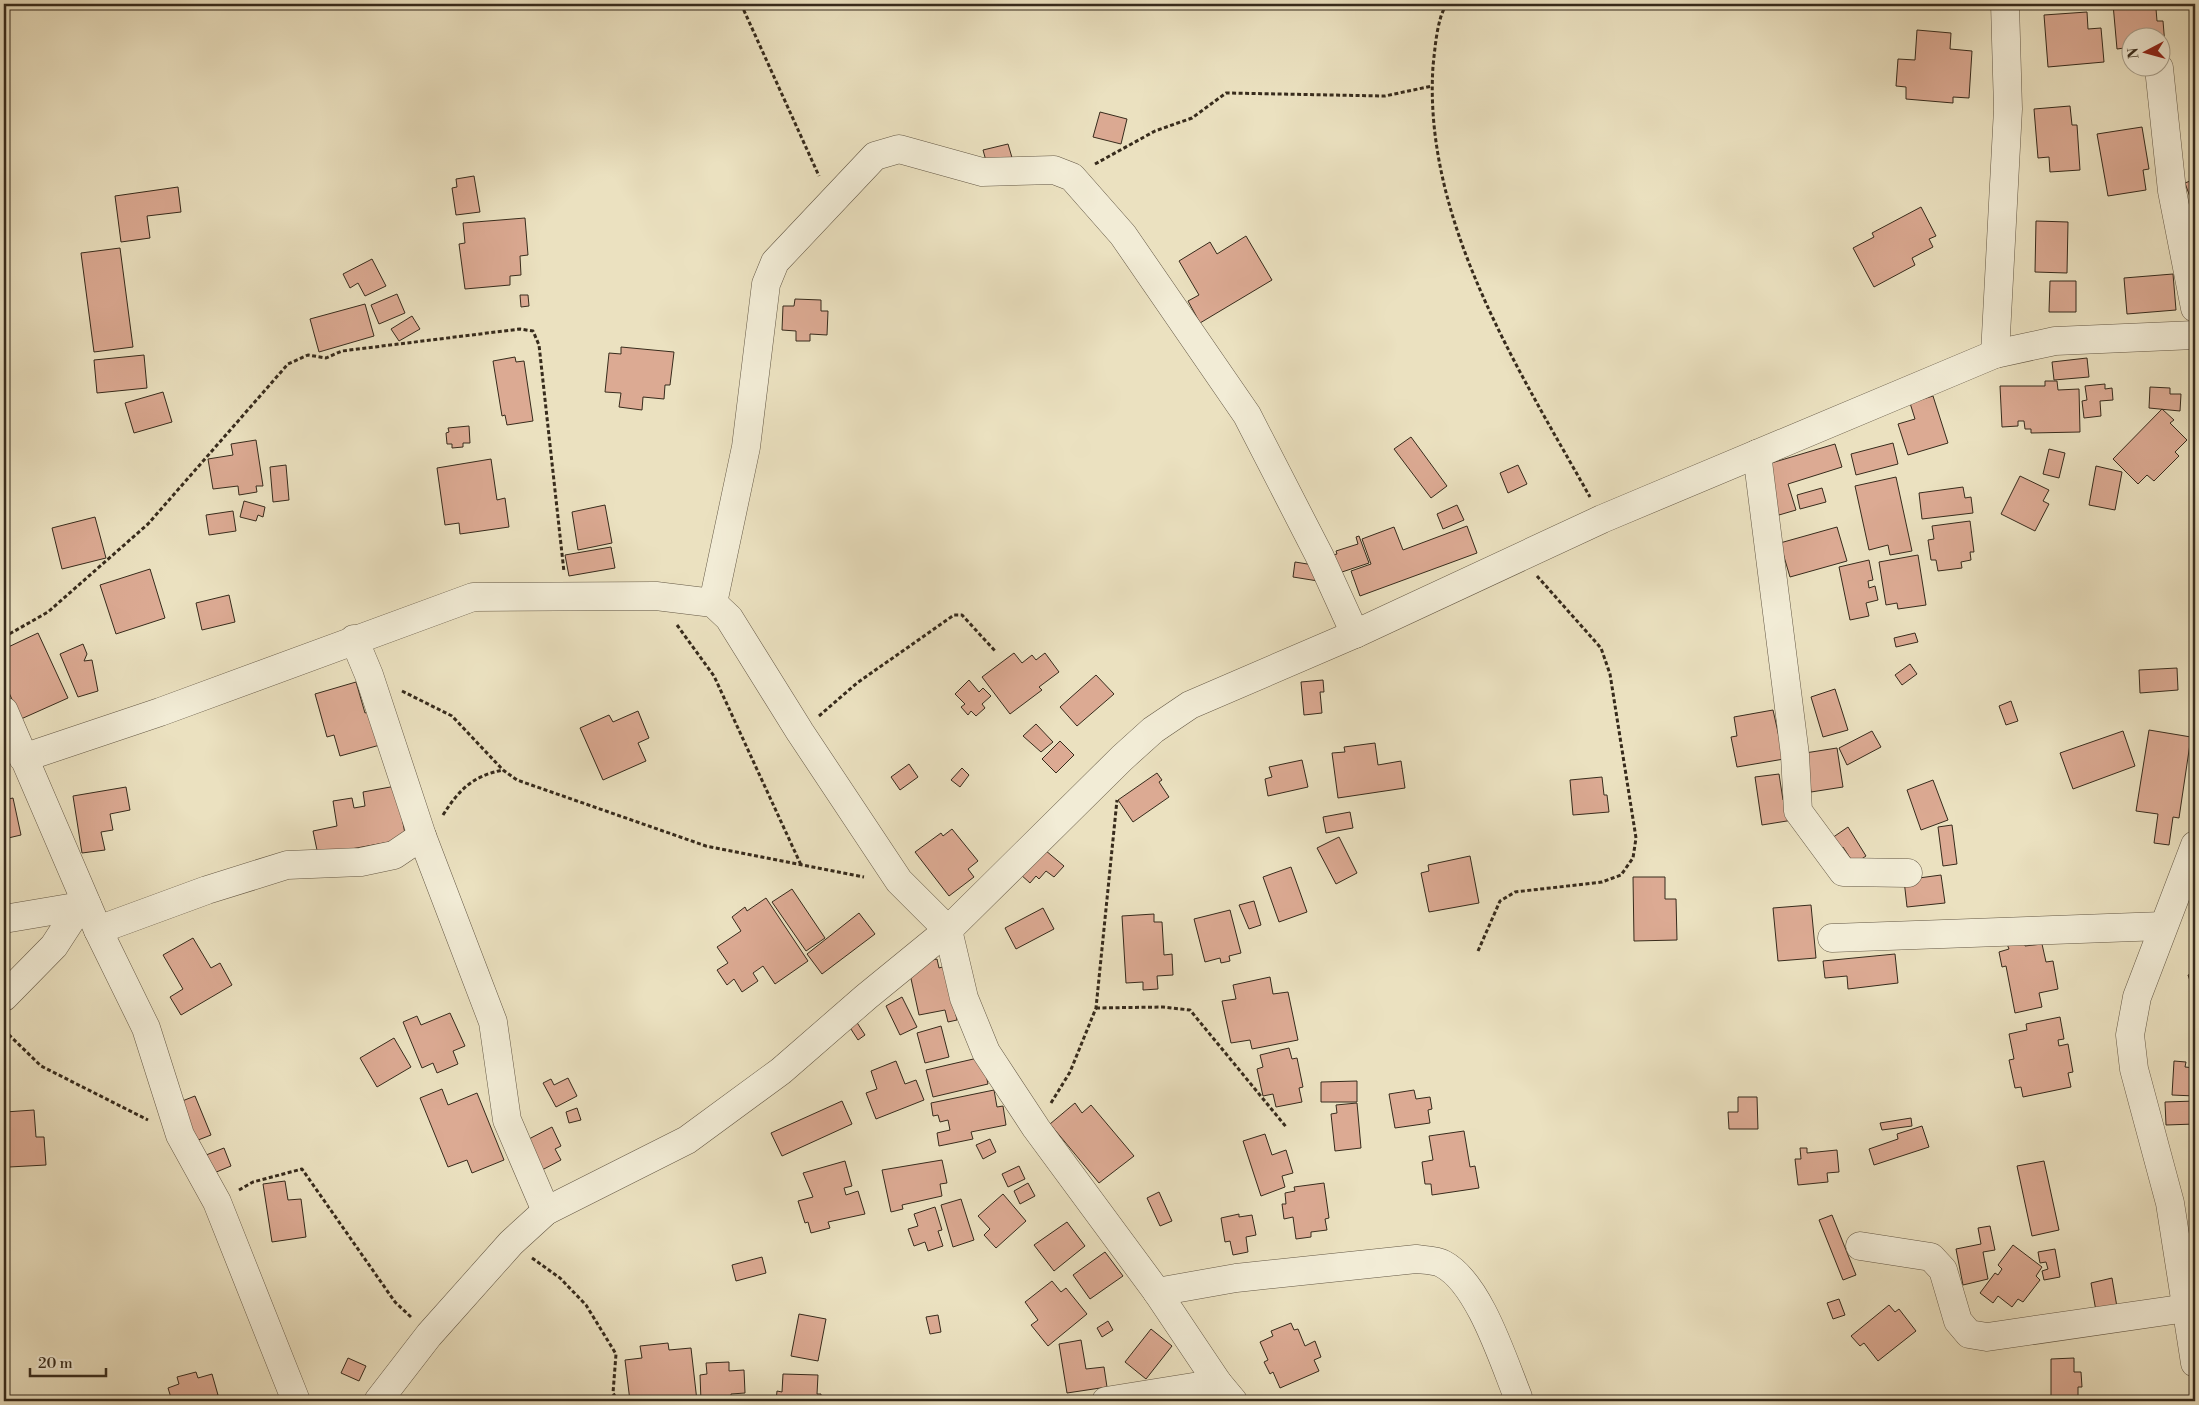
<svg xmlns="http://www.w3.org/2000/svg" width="2199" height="1405" font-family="'Libre Bodoni',serif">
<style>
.building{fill:#dcaa93;stroke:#372b1c}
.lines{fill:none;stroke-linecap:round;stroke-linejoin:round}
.minor-casing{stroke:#645845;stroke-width:29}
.path{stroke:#372b1c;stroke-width:3;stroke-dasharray:4 2.5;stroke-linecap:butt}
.minor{stroke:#f2ecd6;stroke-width:28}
</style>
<rect width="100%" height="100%" fill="#ebe1c0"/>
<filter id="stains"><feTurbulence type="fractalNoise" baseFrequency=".004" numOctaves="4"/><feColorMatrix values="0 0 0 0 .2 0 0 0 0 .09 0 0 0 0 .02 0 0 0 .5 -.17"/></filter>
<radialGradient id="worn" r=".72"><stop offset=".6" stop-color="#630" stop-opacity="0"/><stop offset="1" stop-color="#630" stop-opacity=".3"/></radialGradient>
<g class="building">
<path d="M2113,4H2146V9H2156L2157,21H2163L2165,45H2162V38H2132V47L2117,49Z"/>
<path d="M2087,12L2088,29L2101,28L2104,62L2048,67L2044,15Z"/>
<path d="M1917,30L1951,33L1950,49L1972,51L1969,98L1953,97V103L1906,99V87L1896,86L1898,59L1915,60Z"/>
<path d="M2070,106L2072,125H2077L2080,170L2050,172L2049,157L2038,158L2034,109Z"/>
<path d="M1100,112L1127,119L1121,144L1093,137Z"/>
<path d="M2142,127L2149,169L2143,170L2146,190L2108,196L2097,134Z"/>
<path d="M1008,144L1013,161L988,168L983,150Z"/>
<path d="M474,176L480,212L456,215L452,188L457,187L456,179Z"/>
<path d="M2195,179V211L2185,183Z"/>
<path d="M178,187L181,212L147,216L150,238L121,242L115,196Z"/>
<path d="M1921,207L1936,236L1929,239L1933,247L1912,258L1915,265L1874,287L1853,248L1874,237L1872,233Z"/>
<path d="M525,218L528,255L520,256L521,275L510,276V285L465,289L459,244L465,243L463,223Z"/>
<path d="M2036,221L2068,222L2067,273L2035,272Z"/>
<path d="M1246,236L1272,280L1200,323L1188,301L1199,295L1179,261L1210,242L1217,254Z"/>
<path d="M120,248L133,347L94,352L81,253Z"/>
<path d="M372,259L386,286L365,296L358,283L350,288L343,274Z"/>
<path d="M2173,274L2176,310L2127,314L2124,278Z"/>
<path d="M2050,281H2076V312H2049Z"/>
<path d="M397,294L405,313L379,324L371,305Z"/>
<path d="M520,295H528L529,306L521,307Z"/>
<path d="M795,299L821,300V311H828L827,335L810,334V341H796V331L782,330L783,306H794Z"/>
<path d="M365,304L374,336L319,352L310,319Z"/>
<path d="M412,316L420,329L399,341L391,329Z"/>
<path d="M621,347L674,352L670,385H665L664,399L643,397L642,410L619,407L621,393L605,392L609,353L621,354Z"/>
<path d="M144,355L147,388L97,393L94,360Z"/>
<path d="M515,357L516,362L524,361L533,421L507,425L505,415L502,416L493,361Z"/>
<path d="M2087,358L2089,377L2054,380L2052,362Z"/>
<path d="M2045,381H2057L2058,390L2079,389L2080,432L2031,433V429H2025L2024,421H2018V426L2002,427L2000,386H2045Z"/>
<path d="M2105,384V389L2112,388L2113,400L2100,401L2101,416L2084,418L2082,401L2087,400L2085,386Z"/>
<path d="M2150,387L2170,388V394H2181L2180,411L2149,408Z"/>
<path d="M163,392L172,422L134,433L125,403Z"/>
<path d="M1933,396L1948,443L1908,455L1898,424L1915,419L1910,403Z"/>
<path d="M2162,409L2174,420L2170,423L2187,440L2175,452L2179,456L2154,481L2147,475L2138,484L2113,459Z"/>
<path d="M469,426L470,443H463V447L452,448V444H447L446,433L449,432L448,428Z"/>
<path d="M1411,437L1447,486L1431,498L1394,449Z"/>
<path d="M256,440L263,486H256L257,492L239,495L238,486L213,489L208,459L233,455L231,444Z"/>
<path d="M1893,443L1898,464L1856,475L1851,454Z"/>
<path d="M1835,444L1842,467L1788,484L1796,510L1779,515L1767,473L1768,464Z"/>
<path d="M2049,449L2065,453L2059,478L2043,474Z"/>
<path d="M491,459L497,500L505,498L509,527L460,534L459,523L445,525L437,468Z"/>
<path d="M286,465L289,500L273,502L270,467Z"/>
<path d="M1518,465L1527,484L1508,493L1500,473Z"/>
<path d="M2096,466L2122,472L2115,510L2089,505Z"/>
<path d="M2020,476L2049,490L2043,501L2049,504L2035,531L2001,514Z"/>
<path d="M1896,477L1912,551L1890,555L1888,545L1869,550L1855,486Z"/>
<path d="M1963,487L1965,498L1971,497L1973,513L1922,519L1919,493Z"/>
<path d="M1822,488L1826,502L1800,509L1797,495Z"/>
<path d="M244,501L265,507L263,517L258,515L256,521L240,517Z"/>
<path d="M605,505L612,543L578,550L572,512Z"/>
<path d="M1457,505L1464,520L1443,529L1437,514Z"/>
<path d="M233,511L236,531L209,535L206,515Z"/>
<path d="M95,517L106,558L62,569L52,528Z"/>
<path d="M1970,521L1974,552H1970L1971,560L1961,562L1962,568L1938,571L1936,560H1931L1928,540L1934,539L1932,526Z"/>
<path d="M1467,526L1477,553L1360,596L1351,571L1371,564L1362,539L1394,527L1403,550Z"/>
<path d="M1837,527L1847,561L1790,577L1780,543Z"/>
<path d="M1359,536L1369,563L1339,573L1333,555L1337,554L1336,551L1358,544L1356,537Z"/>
<path d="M611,547L615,568L569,576L565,555Z"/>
<path d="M1918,555L1926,605L1898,609L1897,603L1886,605L1879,562Z"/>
<path d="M1869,560L1873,580L1868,581L1869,588L1875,586L1878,600L1866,603L1869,616L1850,620L1839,567Z"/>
<path d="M1295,562L1320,566L1318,581L1293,577Z"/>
<path d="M150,569L165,618L116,634L100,585Z"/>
<path d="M229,595L235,622L202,630L196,603Z"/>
<path d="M38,633L68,698L21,719L4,682V649Z"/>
<path d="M1915,633L1918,642L1896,647L1894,638Z"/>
<path d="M83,644L87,654L84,661L92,660L98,691L78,697L60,654Z"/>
<path d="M1014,653L1022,663L1032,655L1036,660L1045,653L1059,672L1039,687L1042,690L1010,714L982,677Z"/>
<path d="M1910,664L1917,674L1902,685L1895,675Z"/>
<path d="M2177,668L2178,690L2140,693L2139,670Z"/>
<path d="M1096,675L1114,694L1077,726L1060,707Z"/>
<path d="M969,680L979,692L983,688L991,696L982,704L985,708L976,716L971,711L968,715L961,707L965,704L955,694Z"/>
<path d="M1323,680L1324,692H1320L1322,713L1304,715L1301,682Z"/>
<path d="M356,682L365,713L371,711L380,745L340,756L334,735L327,737L315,694Z"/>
<path d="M1835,689L1848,730L1823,737L1811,697Z"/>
<path d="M2011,701L2018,721L2006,725L1999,706Z"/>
<path d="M1773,710L1784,759L1737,767L1731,737L1737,736L1734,717Z"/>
<path d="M638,711L649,738L638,743L646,761L603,780L580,728L609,715L613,722Z"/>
<path d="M1036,724L1053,742L1041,752L1023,736Z"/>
<path d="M2195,728V768H2192Z"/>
<path d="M2149,730L2191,737L2179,818L2173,817L2169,845L2154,843L2158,814L2136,811Z"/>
<path d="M1872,731L1881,747L1847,765L1839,748Z"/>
<path d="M2123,731L2135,766L2073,789L2060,753Z"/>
<path d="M1060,741L1074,755L1056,773L1042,759Z"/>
<path d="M1375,743L1378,765L1401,761L1405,788L1338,798L1332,753L1345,752L1344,747Z"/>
<path d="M1837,748L1843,787L1811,792L1805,753Z"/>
<path d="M1302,760L1308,787L1268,796L1265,779L1272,777L1269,767Z"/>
<path d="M909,764L918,777L900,790L891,777Z"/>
<path d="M962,768L969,775L960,787L951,780Z"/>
<path d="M1157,773L1162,780L1159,782L1169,797L1133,822L1118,800Z"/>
<path d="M1779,774L1783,800L1789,798L1793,820L1762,825L1755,777Z"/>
<path d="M1602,777L1604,795H1607L1609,812L1573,815L1570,780Z"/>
<path d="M1933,780L1948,820L1921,830L1907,790Z"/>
<path d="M396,786L406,839L318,855L313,831L337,826L333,801L352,798L354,808L365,806L363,792Z"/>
<path d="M126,787L130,810L110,814L113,830L101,832L105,850L82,853L73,796Z"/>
<path d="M13,798L21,835L4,839V800Z"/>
<path d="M1350,812L1353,828L1326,833L1323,817Z"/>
<path d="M1952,825L1957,864L1943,866L1938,827Z"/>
<path d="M1848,827L1866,856L1854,864L1843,847L1839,850L1832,838Z"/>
<path d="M952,829L978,861L968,869L974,877L949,896L915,852L941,833L943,836Z"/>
<path d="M1339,837L1357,873L1336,884L1317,848Z"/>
<path d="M1045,850L1064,866L1054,877L1046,871L1039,879L1036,876L1030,883L1020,874Z"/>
<path d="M1470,856L1479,903L1429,912L1421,873L1429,871L1428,865Z"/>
<path d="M1291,867L1307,912L1279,922L1263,877Z"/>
<path d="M1941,875L1945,903L1907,907L1904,880Z"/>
<path d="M1633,877H1665V899H1676L1677,940L1634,941Z"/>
<path d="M792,889L825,938L806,951L772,902Z"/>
<path d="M766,898L808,961L775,984L763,966L753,973L758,981L742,992L734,979L727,985L717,970L728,963L717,947L741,931L732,917L745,907L747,911Z"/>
<path d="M1254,901L1261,925L1249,929L1239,905Z"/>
<path d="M1811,905L1816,958L1778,961L1773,908Z"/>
<path d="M1043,908L1054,929L1016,949L1005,928Z"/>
<path d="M1230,910L1241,953L1229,956L1230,961L1221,963L1220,958L1205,962L1194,919Z"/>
<path d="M859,913L875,934L822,974L807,954Z"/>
<path d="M1154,914V922H1162L1164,955L1172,954L1173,975L1157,976L1158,989L1143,990V982L1126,983L1122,916Z"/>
<path d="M193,938L211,968L220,963L232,985L181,1015L170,997L183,989L163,955Z"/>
<path d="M2024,940L2025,946L2042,944L2046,962L2053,961L2058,989L2039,993L2042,1007L2015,1013L2006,966L2002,967L1999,952L2009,949L2007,944Z"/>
<path d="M1895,954L1898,983L1848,989L1847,976L1825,978L1823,961Z"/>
<path d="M937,959L939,968L946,966L957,1020L948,1022L945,1010L919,1015L908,965Z"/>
<path d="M2195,973V996L2188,975Z"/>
<path d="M1270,977L1273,994L1288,992L1298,1040L1252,1049L1250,1040L1231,1043L1222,1001L1236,999L1233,985Z"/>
<path d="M902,997L917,1027L900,1035L886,1006Z"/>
<path d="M450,1013L465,1046L453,1051L458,1064L437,1073L433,1063L422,1068L403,1022L417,1016L421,1025Z"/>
<path d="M2060,1017L2064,1039L2058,1040L2059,1046L2068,1044L2073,1072L2068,1073L2071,1087L2023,1097L2021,1087L2015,1088L2009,1060L2014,1059L2009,1034L2027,1030L2026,1024Z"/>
<path d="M856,1021L865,1035L858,1040L849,1026Z"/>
<path d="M941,1026L949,1057L925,1063L917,1033Z"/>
<path d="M394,1038L411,1067L377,1087L360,1058Z"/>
<path d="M1289,1048L1292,1059L1297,1058L1303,1087L1299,1088L1302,1102L1276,1107L1273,1094L1263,1096L1257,1069L1263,1067L1260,1055Z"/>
<path d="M982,1057L988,1084L933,1097L926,1070Z"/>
<path d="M896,1061L905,1084L916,1080L924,1100L876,1119L866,1093L877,1089L871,1071Z"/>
<path d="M2174,1061L2186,1062L2185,1067L2195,1068V1096L2172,1095Z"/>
<path d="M568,1078L577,1096L556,1107L543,1083L551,1079L554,1085Z"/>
<path d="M1357,1081V1102H1321V1082Z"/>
<path d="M442,1089L448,1105L477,1093L504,1160L472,1173L467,1160L448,1167L420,1098Z"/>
<path d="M994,1090L997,1107L1003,1106L1006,1125L971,1132L973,1139L939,1146L937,1133L950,1130L948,1120L940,1122L938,1115L933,1116L931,1103Z"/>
<path d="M1414,1090L1416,1099L1430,1097L1432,1109L1428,1110L1430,1123L1395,1128L1389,1094Z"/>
<path d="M195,1096L211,1135L193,1142L177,1103Z"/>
<path d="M1738,1097H1757L1758,1129H1729L1728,1112H1738Z"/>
<path d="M842,1101L852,1124L782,1156L771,1133Z"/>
<path d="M2195,1101V1124L2166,1125L2165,1102Z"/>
<path d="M1075,1103L1082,1113L1091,1105L1134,1156L1099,1183L1050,1124Z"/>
<path d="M1357,1103L1361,1148L1335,1151L1331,1114L1337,1113L1336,1105Z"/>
<path d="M577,1108L581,1120L569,1123L566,1112Z"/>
<path d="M34,1110L36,1137H44L46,1165L9,1167L5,1112Z"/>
<path d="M1911,1118L1912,1126L1882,1130L1880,1123Z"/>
<path d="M1922,1126L1929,1147L1874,1165L1869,1149L1898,1139L1897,1134Z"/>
<path d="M552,1127L561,1146L555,1149L561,1160L542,1170L527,1140Z"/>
<path d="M1464,1131L1470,1167L1475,1166L1479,1188L1432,1195L1431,1184H1425L1422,1162L1433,1160L1429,1136Z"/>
<path d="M1265,1134L1272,1155L1286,1150L1293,1173L1282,1176L1285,1187L1261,1196L1243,1141Z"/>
<path d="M990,1139L996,1152L983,1159L976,1145Z"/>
<path d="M224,1148L231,1166L209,1175L201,1157Z"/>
<path d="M1800,1148H1807V1153L1837,1150L1839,1172L1827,1173L1828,1182L1798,1185L1795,1159H1801Z"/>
<path d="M942,1160L947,1183L940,1184L942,1196L902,1205L903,1209L891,1212L882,1170Z"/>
<path d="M845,1161L852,1186L844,1188L846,1195L858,1191L865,1214L828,1222L830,1228L811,1233L808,1222L805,1223L798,1201L813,1197L803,1173Z"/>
<path d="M2044,1161L2059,1230L2032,1236L2017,1166Z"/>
<path d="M1019,1166L1025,1179L1008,1187L1002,1174Z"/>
<path d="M285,1181L288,1200L301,1199L306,1237L272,1242L263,1184Z"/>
<path d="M1028,1183L1035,1196L1020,1204L1014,1191Z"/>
<path d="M1324,1183L1329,1218L1325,1219L1327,1230L1311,1232V1237L1296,1239L1293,1217L1284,1219L1282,1204H1286L1285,1193L1295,1191L1294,1187Z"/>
<path d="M1159,1192L1172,1221L1160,1226L1147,1198Z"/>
<path d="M1003,1194L1026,1221L996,1248L984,1235L990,1229L978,1216Z"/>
<path d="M961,1199L974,1240L953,1247L941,1205Z"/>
<path d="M935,1207L942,1230L938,1231L943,1246L928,1251L925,1242L914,1246L908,1229L918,1226L914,1214Z"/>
<path d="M1239,1214V1217L1252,1215L1256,1235L1246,1237L1248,1252L1233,1255L1230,1241L1225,1242L1221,1218Z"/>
<path d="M1832,1215L1856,1275L1843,1280L1819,1220Z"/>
<path d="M1067,1222L1085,1246L1054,1271L1034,1245Z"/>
<path d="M1990,1226L1995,1250L1983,1252L1988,1279L1963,1285L1956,1249L1981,1244L1978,1228Z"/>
<path d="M2013,1245L2042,1267L2036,1276L2040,1280L2023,1302L2018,1299L2012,1307L1998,1296L1993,1303L1980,1293L1995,1273L1998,1275L2002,1269L1998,1265Z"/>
<path d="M2055,1249L2060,1277L2044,1280L2042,1271L2048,1269L2046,1262L2040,1263L2038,1252Z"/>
<path d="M1105,1252L1123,1276L1090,1299L1073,1275Z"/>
<path d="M762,1257L766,1273L736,1281L732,1265Z"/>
<path d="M2112,1278L2117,1307L2096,1311L2091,1283Z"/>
<path d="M1052,1281L1061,1292L1066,1288L1087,1314L1048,1346L1031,1325L1038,1320L1025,1302Z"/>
<path d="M1839,1299L1845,1315L1833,1319L1827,1303Z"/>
<path d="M1889,1305L1895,1312L1899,1309L1916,1331L1878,1361L1864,1343L1860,1346L1851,1336Z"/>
<path d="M799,1314L826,1319L818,1361L791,1356Z"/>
<path d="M938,1315L941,1332L930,1334L926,1317Z"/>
<path d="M1108,1321L1113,1330L1102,1337L1097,1328Z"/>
<path d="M1291,1323L1294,1330L1298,1329L1305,1346L1315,1341L1321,1357L1314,1360L1319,1371L1280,1388L1273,1372L1270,1374L1264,1362L1268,1360L1260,1342L1273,1336L1271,1331Z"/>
<path d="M1151,1329L1172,1346L1146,1379L1125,1362Z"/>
<path d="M1081,1340L1086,1369L1104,1367L1107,1387L1067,1393L1059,1344Z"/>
<path d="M668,1343L669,1350L691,1348L697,1401H630L625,1360L642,1358L640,1346Z"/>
<path d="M348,1358L366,1366L359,1381L341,1373Z"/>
<path d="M2074,1358V1372H2081L2082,1387H2078V1401H2051V1359Z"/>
<path d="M729,1362V1371L744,1370L745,1393L731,1394V1401H701L700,1375L707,1374L706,1363Z"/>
<path d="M196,1372L198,1378L212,1374L218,1395L204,1399V1401H172L168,1388L179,1384L177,1377Z"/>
<path d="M783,1374L818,1375L817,1394H821V1401H776L777,1391L782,1392Z"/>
</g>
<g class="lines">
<g class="minor-casing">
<g id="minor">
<path d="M2159,68L2172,191L2195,308"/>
<path d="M1995,354L2008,109L2005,4"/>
<path d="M1757,454L1795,755L1798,811L1843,872L1908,873"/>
<path d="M713,603L746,447L766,284L775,262L875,156L899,149L982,172L1054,170L1072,177L1123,235L1247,415L1320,557L1355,634"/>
<path d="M354,639L369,675L422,836L493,1022L507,1120L546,1211"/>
<path d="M4,711L98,930L146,1028L180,1135L217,1202L296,1401"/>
<path d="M23,758L160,712L473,597L656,596L713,603L729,618L800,732L899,881L948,930L964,998L986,1052L1036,1128L1157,1292L1218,1383L1233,1401"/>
<path d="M2195,845L2137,997L2130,1035L2134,1069L2170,1203L2195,1363"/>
<path d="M4,919L87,905"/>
<path d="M98,930L207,890L287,865L361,862L394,855L422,836"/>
<path d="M1832,938L2163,926"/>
<path d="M4,997L54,946L80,906"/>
<path d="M1860,1246L1931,1257L1943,1270L1958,1321L1969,1334L1987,1337L2187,1308"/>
<path d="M1157,1292L1236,1278L1416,1259C1424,1260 1436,1260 1443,1264C1479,1283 1503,1360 1518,1397"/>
<path d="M378,1401L429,1335L511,1243L546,1211L687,1140L781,1071L866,997L948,930L1122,758L1153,730L1190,705L1355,634L1602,519L1995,354L2055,341L2195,335"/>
<path d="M1106,1401L1218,1383"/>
</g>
</g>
<g class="path">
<path d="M741,4L819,176"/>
<path d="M1447,4C1437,17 1435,49 1433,66C1423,220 1517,367 1590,497"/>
<path d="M1095,164L1155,131L1192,118L1226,93L1385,96L1432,86"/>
<path d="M677,625L714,676L801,865"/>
<path d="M4,637L48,612L148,524L288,364L308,355L326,358L342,351L520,329L533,331L539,345L564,572"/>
<path d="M402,691L452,716L503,770L517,780L706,846L864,877"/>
<path d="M819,716L857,683L954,615H962L996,652"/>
<path d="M443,815C459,790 472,776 503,770"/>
<path d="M1478,951L1500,901L1515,892L1602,882L1621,875L1633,858L1636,838L1610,674L1601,648L1537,576"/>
<path d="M1096,1008L1163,1007L1190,1010L1287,1128"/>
<path d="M4,1030L41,1066L148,1120"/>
<path d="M1051,1103L1070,1072L1096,1008L1117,800"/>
<path d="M239,1190L253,1182L302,1169L395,1302L411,1317"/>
<path d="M532,1258L560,1278L586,1305L616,1354L613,1393L618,1401"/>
</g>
<use href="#minor" class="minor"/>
</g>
<rect width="2199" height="1405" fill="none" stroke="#ebe1c0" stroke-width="20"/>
<rect x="5" y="5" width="2189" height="1395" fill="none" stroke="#372b1c" stroke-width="2.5"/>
<rect x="10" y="10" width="2179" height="1385" fill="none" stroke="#372b1c"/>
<g transform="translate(2146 52) rotate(264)"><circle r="24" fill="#f2ecd6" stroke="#a79f8c"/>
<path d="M0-4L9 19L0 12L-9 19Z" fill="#8f2418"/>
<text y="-8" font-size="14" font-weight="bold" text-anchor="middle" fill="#372b1c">N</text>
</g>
<path d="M30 1368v8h76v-8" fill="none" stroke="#372b1c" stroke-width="2.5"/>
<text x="38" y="1368" font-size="15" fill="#372b1c" stroke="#f2ecd6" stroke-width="4" paint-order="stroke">20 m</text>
<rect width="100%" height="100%" filter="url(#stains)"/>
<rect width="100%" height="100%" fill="url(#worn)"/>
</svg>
